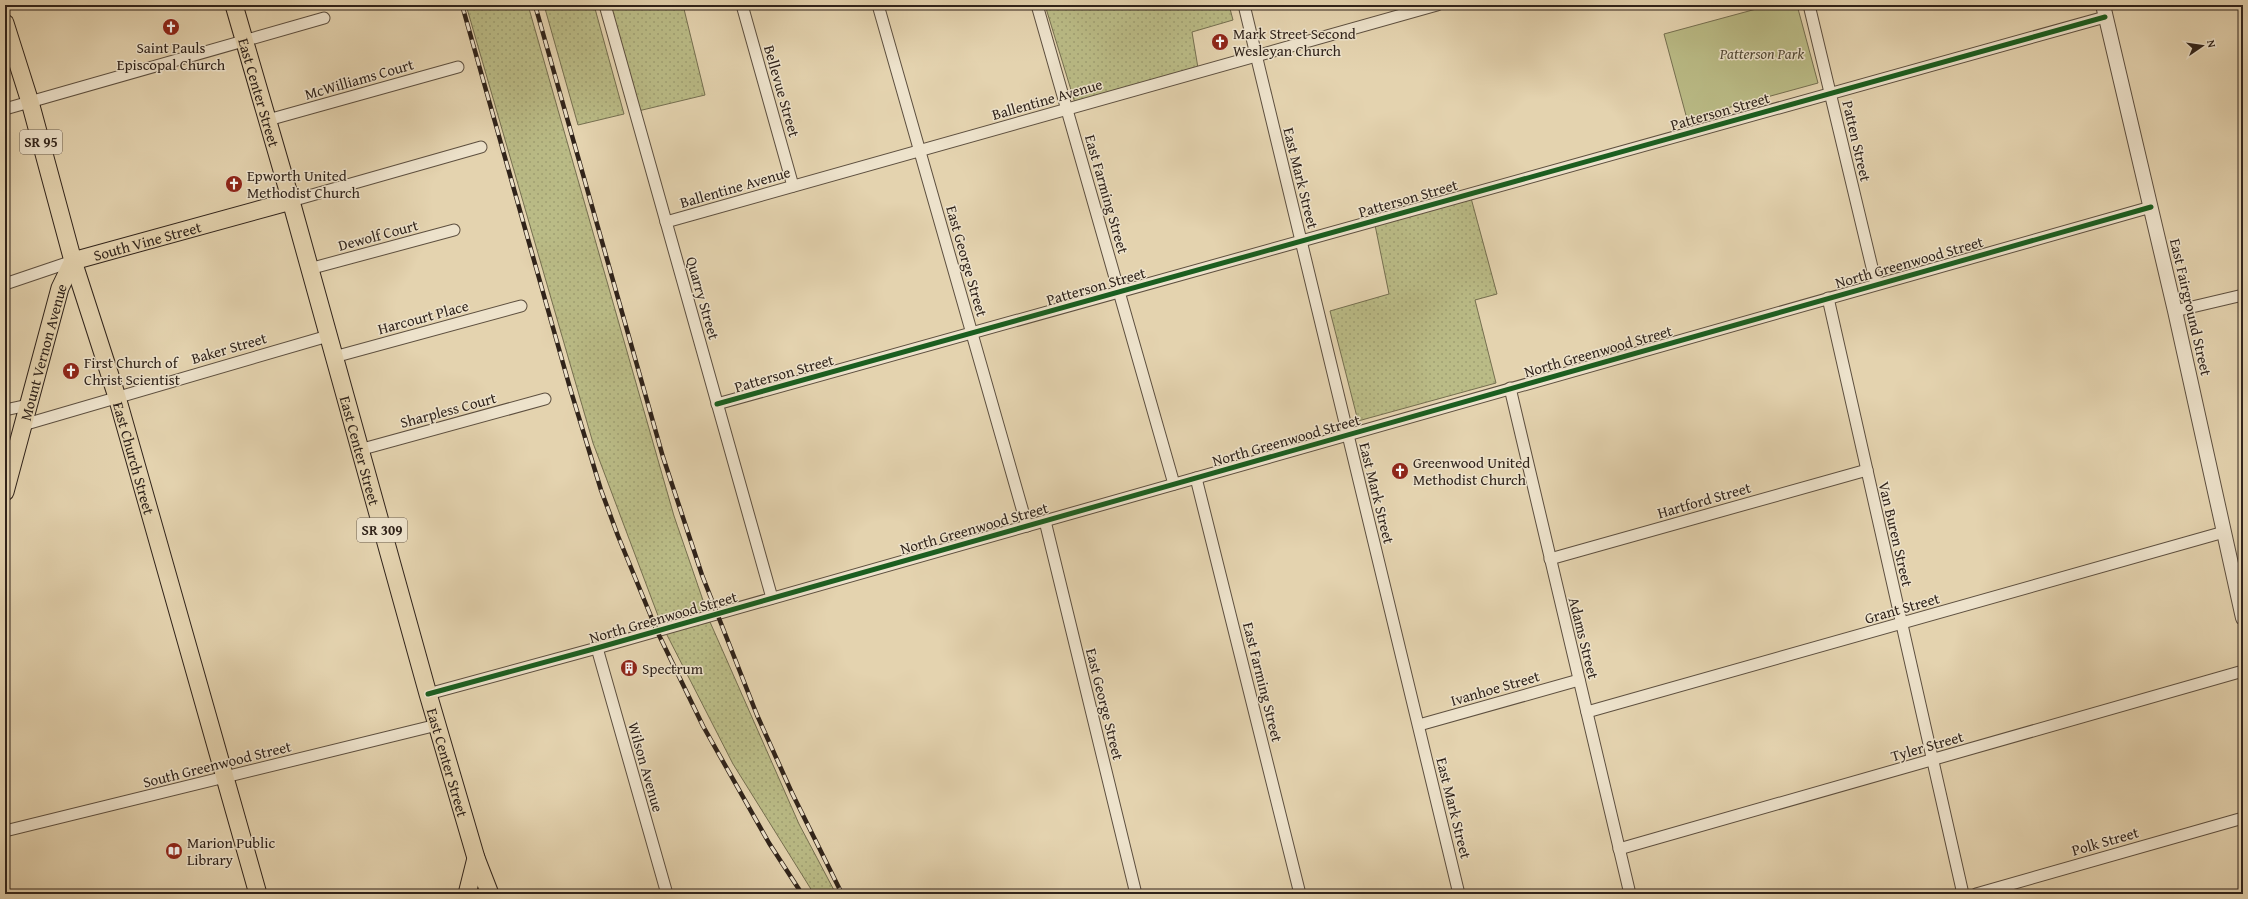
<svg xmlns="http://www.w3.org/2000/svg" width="2248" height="899" font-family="'Gentium Book Plus',serif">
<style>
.grass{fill:url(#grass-dots);stroke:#756f50}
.park{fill:#babb86;stroke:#756f50}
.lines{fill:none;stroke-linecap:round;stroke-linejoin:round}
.minor-casing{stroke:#5d4f3f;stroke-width:13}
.tertiary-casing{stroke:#5d4f3f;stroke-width:16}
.primary-casing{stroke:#30231a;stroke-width:19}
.minor{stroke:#ede2cb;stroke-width:11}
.tertiary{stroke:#ede2cb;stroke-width:14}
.primary{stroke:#e4d3af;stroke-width:17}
.rail-casing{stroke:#30231a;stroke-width:4.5}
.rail{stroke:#ede2cb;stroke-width:3;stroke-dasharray:9;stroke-linecap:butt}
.cycleway-casing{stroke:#ede2cb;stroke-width:8}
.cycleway{stroke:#1b5e20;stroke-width:5}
.labels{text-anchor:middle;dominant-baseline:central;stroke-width:3;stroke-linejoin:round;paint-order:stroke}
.shield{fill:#ede2cb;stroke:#695c4f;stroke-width:1}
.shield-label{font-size:14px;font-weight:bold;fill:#30231a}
.poi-label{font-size:15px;fill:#30231a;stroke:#ede2cb;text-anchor:start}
.park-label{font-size:15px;font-style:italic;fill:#524935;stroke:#ede2cb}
.street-label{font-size:15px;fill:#30231a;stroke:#ede2cb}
</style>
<defs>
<pattern id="grass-dots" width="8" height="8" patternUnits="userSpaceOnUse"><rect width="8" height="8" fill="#babb86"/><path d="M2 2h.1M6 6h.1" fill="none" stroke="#a0a073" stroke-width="1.8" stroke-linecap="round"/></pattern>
</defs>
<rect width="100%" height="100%" fill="#e4d3af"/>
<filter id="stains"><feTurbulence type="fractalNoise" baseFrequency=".005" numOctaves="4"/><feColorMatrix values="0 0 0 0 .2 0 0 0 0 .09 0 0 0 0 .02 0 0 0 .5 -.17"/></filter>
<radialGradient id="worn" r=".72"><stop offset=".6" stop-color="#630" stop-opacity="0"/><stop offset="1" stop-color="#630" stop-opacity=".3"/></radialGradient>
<g class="grass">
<path d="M466,5H528L674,516L706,609L660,621L593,443Z"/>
<path d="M544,5H594L624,114L578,125Z"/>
<path d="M606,5H683L705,95L634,112Z"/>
<path d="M1045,5H1229L1233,20L1192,32L1198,68L1075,103Z"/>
<path d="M1471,198L1497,294L1475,300L1496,383L1358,421L1330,311L1389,294L1375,225Z"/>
<path d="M710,622L799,824L836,894H814L733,764L666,633Z"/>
</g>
<path class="park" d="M1771,5H1797L1818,83L1687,119L1664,34Z"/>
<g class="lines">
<g class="minor-casing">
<g id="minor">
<path d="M605,5L772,598"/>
<path d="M742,5L793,186"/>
<path d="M878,5L1027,526"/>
<path d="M1037,5L1174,484"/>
<path d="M1244,5L1459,894"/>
<path d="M1809,5L1876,284"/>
<path d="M5,109L324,18"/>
<path d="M268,120L458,67"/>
<path d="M291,201L481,147"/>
<path d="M666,222L1437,5"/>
<path d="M309,269L454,230"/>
<path d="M5,284L73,261"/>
<path d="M1828,298L1963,894"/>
<path d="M2175,311L2243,295"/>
<path d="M334,357L521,306"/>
<path d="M1510,388L1630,894"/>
<path d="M717,404L2105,17"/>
<path d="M5,410L28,405"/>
<path d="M23,425L328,336"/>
<path d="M359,450L545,399"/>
<path d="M1196,478L1300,894"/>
<path d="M1045,521L1136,894"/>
<path d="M1550,559L1867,470"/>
<path d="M597,648L667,894"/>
<path d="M428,694L597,648L2151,207"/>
<path d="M1587,712L2224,532"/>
<path d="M1419,725L1579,680"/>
<path d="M5,831L437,725"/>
<path d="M1619,849L2243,671"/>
<path d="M1976,894L2243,818"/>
</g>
</g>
<g class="tertiary-casing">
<path id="tertiary" d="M2103,5L2175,311L2243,618"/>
</g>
<g class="primary-casing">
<g id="primary">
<path id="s1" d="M234,5L291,201L428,694L476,858L490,894"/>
<path id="s2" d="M5,23L30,102L73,261L117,397L258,894"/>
<path id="s3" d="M73,261L291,201"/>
<path id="s4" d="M5,492L60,288L73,261"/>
<path d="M467,894L476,858"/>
</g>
</g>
<use href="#minor" class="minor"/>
<use href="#tertiary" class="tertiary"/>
<use href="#primary" class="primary"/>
<g class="rail-casing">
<g id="rail">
<path d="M462,5L570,388L601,490L618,536L657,631L703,726L769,843L802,894"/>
<path d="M535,5L663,457L702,575L757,715L792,793L842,894"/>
</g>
</g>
<use href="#rail" class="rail"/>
<g class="cycleway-casing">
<g id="cycleway">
<path d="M717,404L2105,17"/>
<path d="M428,694L597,648L2151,207"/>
</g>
</g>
<use href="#cycleway" class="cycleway"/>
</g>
<defs>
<g id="church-disc" transform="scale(0.9)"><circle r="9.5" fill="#8f2418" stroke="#ede2cb"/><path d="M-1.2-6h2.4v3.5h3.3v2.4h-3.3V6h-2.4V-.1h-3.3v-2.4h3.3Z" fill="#fff"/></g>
<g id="building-disc" transform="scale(0.9)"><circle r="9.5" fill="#8f2418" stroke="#ede2cb"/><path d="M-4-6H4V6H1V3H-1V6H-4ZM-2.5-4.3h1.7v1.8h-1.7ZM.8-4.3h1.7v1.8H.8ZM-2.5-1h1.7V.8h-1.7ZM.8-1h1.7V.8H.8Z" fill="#fff"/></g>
<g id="library-disc" transform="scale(0.9)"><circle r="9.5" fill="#8f2418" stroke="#ede2cb"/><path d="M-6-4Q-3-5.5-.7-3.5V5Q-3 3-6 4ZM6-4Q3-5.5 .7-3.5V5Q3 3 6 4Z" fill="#fff"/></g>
</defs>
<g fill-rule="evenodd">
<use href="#church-disc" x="171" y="27"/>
<use href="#church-disc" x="1220" y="42"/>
<use href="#church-disc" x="234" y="184"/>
<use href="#church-disc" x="71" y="371"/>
<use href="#church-disc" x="1400" y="471"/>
<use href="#building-disc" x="629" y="668"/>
<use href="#library-disc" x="174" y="851"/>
</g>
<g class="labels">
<g class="shield">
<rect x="20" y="130" width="42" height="24" rx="3"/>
<rect x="357" y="518" width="50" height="24" rx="3"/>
</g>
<g class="shield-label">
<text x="41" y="142">SR 95</text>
<text x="382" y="530">SR 309</text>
</g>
<g class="poi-label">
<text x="1233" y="33">Mark Street Second<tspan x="1233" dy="17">Wesleyan Church</tspan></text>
<text x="171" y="47" text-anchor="middle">Saint Pauls<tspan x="171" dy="17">Episcopal Church</tspan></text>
<text x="247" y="175">Epworth United<tspan x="247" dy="17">Methodist Church</tspan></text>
<text x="84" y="362">First Church of<tspan x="84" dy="17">Christ Scientist</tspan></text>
<text x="1413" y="462">Greenwood United<tspan x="1413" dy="17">Methodist Church</tspan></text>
<text x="642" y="668">Spectrum</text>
<text x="187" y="842">Marion Public<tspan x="187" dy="17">Library</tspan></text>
</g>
<g class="park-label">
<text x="1762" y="53">Patterson Park</text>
</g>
<g class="street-label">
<text transform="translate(359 79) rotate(-16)">McWilliams Court</text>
<text transform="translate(782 91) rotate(74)">Bellevue Street</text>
<text stroke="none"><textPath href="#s1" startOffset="91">East Center Street</textPath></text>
<text transform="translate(1047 99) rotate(-16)">Ballentine Avenue</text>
<text transform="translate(1720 111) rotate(-16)">Patterson Street</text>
<text transform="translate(1857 141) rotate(77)">Patten Street</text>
<text transform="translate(1301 178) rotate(76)">East Mark Street</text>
<text transform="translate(735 187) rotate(-16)">Ballentine Avenue</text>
<text transform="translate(1107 194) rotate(74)">East Farming Street</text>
<text transform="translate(1408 198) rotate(-16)">Patterson Street</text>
<text transform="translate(378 235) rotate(-15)">Dewolf Court</text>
<text stroke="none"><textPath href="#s3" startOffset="77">South Vine Street</textPath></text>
<text transform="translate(967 261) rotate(74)">East George Street</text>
<text transform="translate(1909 262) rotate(-16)">North Greenwood Street</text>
<text transform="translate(1096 286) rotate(-16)">Patterson Street</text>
<text transform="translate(703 298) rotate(74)">Quarry Street</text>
<text transform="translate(2191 307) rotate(77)">East Fairground Street</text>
<text transform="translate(423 317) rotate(-15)">Harcourt Place</text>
<text transform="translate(229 348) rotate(-16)">Baker Street</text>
<text transform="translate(1598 351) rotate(-16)">North Greenwood Street</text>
<text stroke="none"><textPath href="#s4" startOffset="145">Mount Vernon Avenue</textPath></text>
<text transform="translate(784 373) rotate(-16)">Patterson Street</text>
<text transform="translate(448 410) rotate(-15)">Sharpless Court</text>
<text transform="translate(1286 440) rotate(-16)">North Greenwood Street</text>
<text stroke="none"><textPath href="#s1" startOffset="463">East Center Street</textPath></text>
<text stroke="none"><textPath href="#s2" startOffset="454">East Church Street</textPath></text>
<text transform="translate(1377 493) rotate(76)">East Mark Street</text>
<text transform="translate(1704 500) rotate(-16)">Hartford Street</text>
<text transform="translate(974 528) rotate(-16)">North Greenwood Street</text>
<text transform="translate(1896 534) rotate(77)">Van Buren Street</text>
<text transform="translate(1902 608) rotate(-16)">Grant Street</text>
<text transform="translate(663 617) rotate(-16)">North Greenwood Street</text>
<text transform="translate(1584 638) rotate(76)">Adams Street</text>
<text transform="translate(1263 682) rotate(76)">East Farming Street</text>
<text transform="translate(1495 688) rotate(-16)">Ivanhoe Street</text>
<text transform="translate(1105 704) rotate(76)">East George Street</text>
<text transform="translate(1927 746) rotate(-16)">Tyler Street</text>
<text stroke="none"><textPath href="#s1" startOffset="787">East Center Street</textPath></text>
<text transform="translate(217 764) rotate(-14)">South Greenwood Street</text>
<text transform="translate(646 767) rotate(74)">Wilson Avenue</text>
<text transform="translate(1454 808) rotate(76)">East Mark Street</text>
<text transform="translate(2105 841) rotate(-16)">Polk Street</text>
</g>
</g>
<rect width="2248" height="899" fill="none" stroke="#e4d3af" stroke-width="20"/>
<rect x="6" y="6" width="2236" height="887" fill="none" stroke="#30231a" stroke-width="2"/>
<rect x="10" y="10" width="2228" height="879" fill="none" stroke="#30231a"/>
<g transform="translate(2202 46) rotate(77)" stroke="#ede2cb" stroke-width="3" paint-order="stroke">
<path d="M0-3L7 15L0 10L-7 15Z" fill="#30231a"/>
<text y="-6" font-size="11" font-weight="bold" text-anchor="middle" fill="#30231a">N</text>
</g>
<rect width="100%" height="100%" filter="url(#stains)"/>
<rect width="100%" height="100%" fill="url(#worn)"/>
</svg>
